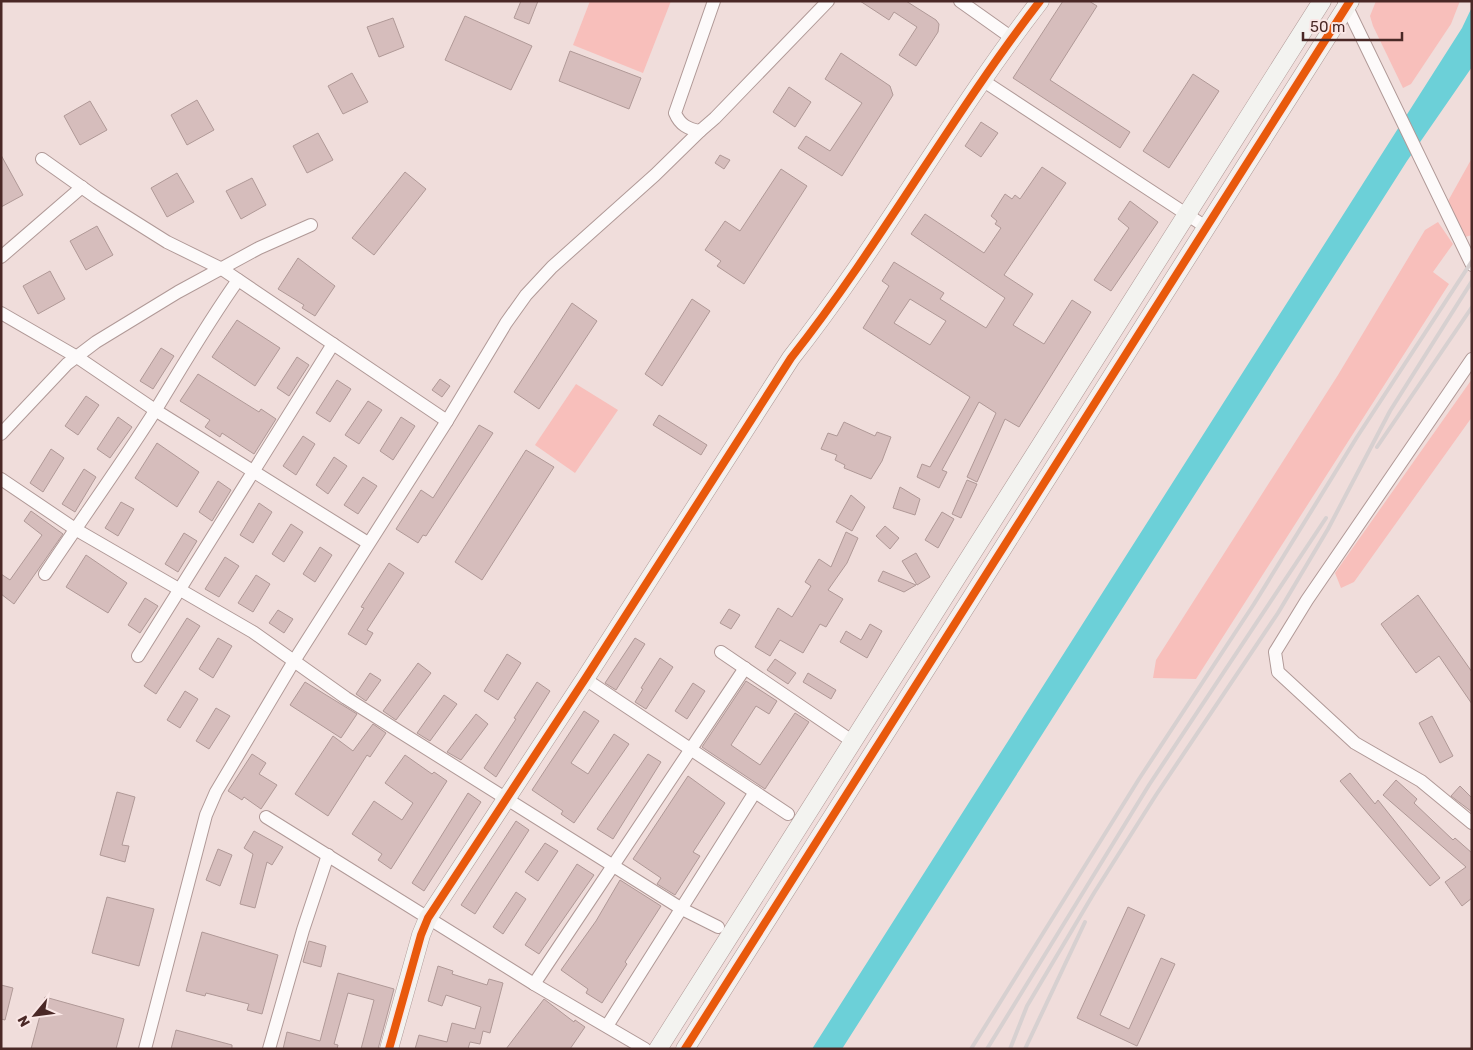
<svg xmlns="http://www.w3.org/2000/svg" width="1473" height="1050" font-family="Rubik,sans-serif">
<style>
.green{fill:#f8bfbb}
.water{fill:#6cd0d8}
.building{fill:#d6bdbc;stroke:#b09997;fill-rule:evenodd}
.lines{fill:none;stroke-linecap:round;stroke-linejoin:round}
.street-casing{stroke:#b09997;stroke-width:14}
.secondary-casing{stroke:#b09997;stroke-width:19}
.street{stroke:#fdfafa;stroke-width:12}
.secondary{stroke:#f3f3f0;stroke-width:18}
.rail{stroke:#d7d0d0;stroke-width:4}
.cycleway-casing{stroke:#fae7e6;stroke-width:11}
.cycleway{stroke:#e8590c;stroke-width:8}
</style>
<rect width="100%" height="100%" fill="#f0dddb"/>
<g class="green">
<path d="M590,1H671L643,73L573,45Z"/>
<path d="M1376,1H1460L1451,24L1411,84L1403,88L1373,26L1370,16Z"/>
<path d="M1472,158V235L1465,237L1448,201Z"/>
<path d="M1438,222L1453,244L1433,272L1449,284L1196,679L1153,678L1156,660L1338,375L1425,230Z"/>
<path d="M1472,379V417L1354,582L1341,588L1335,573Z"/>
<path d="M576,384L618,410L575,473L535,445Z"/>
</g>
<path class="water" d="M1472,7V67L1407,161L842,1049H812L1462,28Z"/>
<g class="building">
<path d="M521,1H538L529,24L514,18Z"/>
<path d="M860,1H906L936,20L939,24L938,32L916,66L899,55L917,27L894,12L889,20Z"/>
<path d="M1063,1H1089L1097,6L1050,80L1130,132L1120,148L1013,78Z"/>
<path d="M465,16L532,46L511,90L445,60Z"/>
<path d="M393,18L404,47L379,57L367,27Z"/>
<path d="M570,51L641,78L629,109L559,81Z"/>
<path d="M841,53L890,86L893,95L842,176L798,148L806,136L830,151L862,103L825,79Z"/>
<path d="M352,73L368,102L343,114L328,86Z"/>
<path d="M1193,74L1219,91L1169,168L1143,151Z"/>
<path d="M789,87L811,102L795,127L773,112Z"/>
<path d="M197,100L214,130L187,145L171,115Z"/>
<path d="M90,101L107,130L80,145L64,116Z"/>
<path d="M981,122L998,133L981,157L965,146Z"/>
<path d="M318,133L333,160L307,173L293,146Z"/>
<path d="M1,155L23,195L1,207Z"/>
<path d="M720,155L730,160L724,169L715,163Z"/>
<path d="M1042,167L1066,183L1004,275L1033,294L1013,325L1044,344L1072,300L1091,312L1019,427L1005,419L977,482L967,477L996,413L979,402L942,470L947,472L939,488L917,477L922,464L930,467L970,397L863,328L889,286L882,281L894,262L944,293L940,299L986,328L1005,298L911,234L925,214L984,253L1001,228L995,224L997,221L991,216L1005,194L1012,199L1015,195L1020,199ZM910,299L946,321L930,345L894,323Z"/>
<path d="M781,169L807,186L744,284L717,266L721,261L705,250L725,221L740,231Z"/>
<path d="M405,172L426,189L374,255L352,238Z"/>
<path d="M177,173L194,202L167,217L151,188Z"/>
<path d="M252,178L266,205L241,219L226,191Z"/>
<path d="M1130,201L1158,222L1111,291L1094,280L1129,228L1118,219Z"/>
<path d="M97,226L113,255L86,270L70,241Z"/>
<path d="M298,258L335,286L315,316L302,308L304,305L278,289Z"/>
<path d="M50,271L65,299L38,314L23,286Z"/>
<path d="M692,299L710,311L662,386L645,374Z"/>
<path d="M572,303L597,321L539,409L514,392Z"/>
<path d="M237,320L280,348L255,386L212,357Z"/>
<path d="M161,348L174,356L153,389L140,381Z"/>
<path d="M297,357L309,365L289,396L277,388Z"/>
<path d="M198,374L259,412L261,409L276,419L254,454L222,433L220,437L205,427L210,420L180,401Z"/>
<path d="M440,379L450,386L442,397L432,390Z"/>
<path d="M337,380L351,389L330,422L316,413Z"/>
<path d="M86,396L99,405L78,435L65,426Z"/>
<path d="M368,401L382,410L359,444L345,435Z"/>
<path d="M659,415L707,445L701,455L653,425Z"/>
<path d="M118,417L132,427L110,458L97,449Z"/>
<path d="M401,417L415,426L393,460L380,451Z"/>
<path d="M844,422L875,436L877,432L891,437L882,461L871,479L844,468L845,465L835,460L837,455L821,449L828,433L837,436Z"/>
<path d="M479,425L493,433L426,536L423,535L418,543L396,529L421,490L433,498Z"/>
<path d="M303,436L315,444L296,475L283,466Z"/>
<path d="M157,443L199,472L177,507L135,478Z"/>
<path d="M51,449L64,458L43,492L30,483Z"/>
<path d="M526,450L554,467L482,580L455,562Z"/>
<path d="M334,457L347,466L328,494L316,485Z"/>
<path d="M84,469L96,477L75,512L62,504Z"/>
<path d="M363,477L377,486L358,514L344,505Z"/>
<path d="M967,480L977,484L961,518L952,514Z"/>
<path d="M218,481L231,490L212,521L199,512Z"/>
<path d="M900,487L920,499L915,515L893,508Z"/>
<path d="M851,495L865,507L852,531L836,522Z"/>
<path d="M121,502L134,509L118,536L105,528Z"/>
<path d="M259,503L272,512L253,543L240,535Z"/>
<path d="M31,511L63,534L14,604L1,594V574L10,580L42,535L24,521Z"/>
<path d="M942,512L954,519L938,548L925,540Z"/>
<path d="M291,524L303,532L284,562L272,554Z"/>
<path d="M885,526L899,538L890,549L876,536Z"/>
<path d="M846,532L858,538L847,563L828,590L843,599L826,627L820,624L803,653L780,640L770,656L755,647L778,608L792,617L811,586L805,582L819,559L831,567Z"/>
<path d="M184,533L197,541L178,572L165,564Z"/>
<path d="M320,547L332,555L315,582L303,574Z"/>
<path d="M916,553L930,577L917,585L902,561Z"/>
<path d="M86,555L127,583L108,613L66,587Z"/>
<path d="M225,557L239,566L219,597L205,589Z"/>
<path d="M389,563L404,573L367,630L373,633L366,645L348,634L364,608L361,607Z"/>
<path d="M883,571L916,585L904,592L878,581Z"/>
<path d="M256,575L270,584L253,612L238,603Z"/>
<path d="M1418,595L1472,672V704L1439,656L1416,673L1381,624Z"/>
<path d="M145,598L158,606L140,633L128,625Z"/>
<path d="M729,609L740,615L731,629L720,623Z"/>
<path d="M278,610L293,619L284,633L269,623Z"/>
<path d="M187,618L200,626L156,694L144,686Z"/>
<path d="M870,624L882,631L867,658L840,642L846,631L861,640Z"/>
<path d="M218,638L232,646L213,678L199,669Z"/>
<path d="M635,638L645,644L616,690L605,683Z"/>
<path d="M507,654L521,663L498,700L484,691Z"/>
<path d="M660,658L673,667L646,709L635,702L643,689L641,688Z"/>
<path d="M775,659L796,673L788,684L767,670Z"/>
<path d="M418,663L431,673L396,720L383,711Z"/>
<path d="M370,673L381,680L366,701L356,694Z"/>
<path d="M808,673L836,690L831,699L803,682Z"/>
<path d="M746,681L777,701L769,714L756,706L731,745L760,765L795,713L809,722L765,789L702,747Z"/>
<path d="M305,682L357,714L341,738L290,705Z"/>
<path d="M537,682L550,691L496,777L484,768L516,719L514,718Z"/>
<path d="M693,683L705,691L687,719L675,711Z"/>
<path d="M185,691L198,699L180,728L167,720Z"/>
<path d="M444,695L457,704L430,741L417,733Z"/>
<path d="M216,708L230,716L209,749L196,741Z"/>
<path d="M584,711L599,721L571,763L588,774L614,734L629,744L574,823L561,814L563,811L532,790Z"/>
<path d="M476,714L488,724L461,760L447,752Z"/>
<path d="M1432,716L1453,756L1440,763L1419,723Z"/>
<path d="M373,724L386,733L370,757L367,755L328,816L295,794L333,736L353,751Z"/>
<path d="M252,754L266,763L259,774L277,785L261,809L244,797L242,800L228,791Z"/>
<path d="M648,754L661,762L613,839L597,829Z"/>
<path d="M405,755L432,774L434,772L447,781L391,869L378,860L382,854L352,834L374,801L402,820L413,803L385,783Z"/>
<path d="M1350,773L1375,804L1378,800L1440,878L1430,886L1340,781Z"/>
<path d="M688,776L725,803L693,852L700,856L675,895L657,884L661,878L633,859Z"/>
<path d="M1396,780L1417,799L1414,803L1453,840L1455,838L1472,853V898L1462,906L1445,882L1466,867L1383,795Z"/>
<path d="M1460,786L1472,798V812L1451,796Z"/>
<path d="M117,792L135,797L122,845L129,846L125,862L100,855Z"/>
<path d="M468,793L481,802L424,891L412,883Z"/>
<path d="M516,821L529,830L475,914L461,905Z"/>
<path d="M254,831L283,847L272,865L267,862L255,908L240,904L253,854L244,848Z"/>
<path d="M545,843L558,851L538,881L525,872Z"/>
<path d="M218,849L232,855L220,886L206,880Z"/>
<path d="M577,864L594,875L539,954L525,945Z"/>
<path d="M620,880L661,906L625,962L627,964L602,1003L586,993L588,989L561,970L596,921Z"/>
<path d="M516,892L526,899L503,934L493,927Z"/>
<path d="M107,897L154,909L139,966L92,953Z"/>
<path d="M1128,907L1145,915L1100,1015L1129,1029L1161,958L1175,964L1137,1046L1077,1018Z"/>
<path d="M202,932L278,955L262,1014L247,1010L249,1004L206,993L205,996L186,991Z"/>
<path d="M309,941L326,946L321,967L303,962Z"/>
<path d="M438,966L453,971L452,974L487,985L489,979L503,983L490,1033L483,1031L480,1044L470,1042L468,1049H415L419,1035L447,1042L452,1023L475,1029L481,1007L446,995L442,1006L428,1001Z"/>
<path d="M338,973L394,989L378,1049H361L374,1000L348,993L334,1044L338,1045L337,1049H283L287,1032L320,1041Z"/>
<path d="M1,985L13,988L5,1020L1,1019Z"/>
<path d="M45,997L124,1019L116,1049H31Z"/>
<path d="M544,999L574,1022L575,1020L585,1027L570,1049H506Z"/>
<path d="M176,1030L232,1045V1049H171Z"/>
</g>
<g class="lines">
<g class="street-casing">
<g id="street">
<path d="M714,1L675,113C680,125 688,129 700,131L715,118L828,1"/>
<path d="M960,1L1012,38"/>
<path d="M1344,1L1472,265"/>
<path d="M982,80L1206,227"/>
<path d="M42,159L97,198L167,242L222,269L447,421"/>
<path d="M1,257L82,187"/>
<path d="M1,313L77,357L155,410L368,543"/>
<path d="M1472,359L1307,600L1275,652L1278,672L1355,743L1421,781L1472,823"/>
<path d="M1,434L67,364L96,342L178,292L259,248L311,225"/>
<path d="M1,479L75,529L253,632L346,698L682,909L718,927"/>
<path d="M45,574C81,520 120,466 155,411C182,367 208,322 238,280"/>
<path d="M721,652L852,741"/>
<path d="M138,656L333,344"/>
<path d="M585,679L788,814"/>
<path d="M266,817L534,984L645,1049"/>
<path d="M534,984L745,668"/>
<path d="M607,1026L755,792"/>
<path d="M145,1049L206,815L216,792L294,661L447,421L506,323L526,295L552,267L655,175L700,131"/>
<path d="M269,1049L303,930L328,855"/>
</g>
</g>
<g class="secondary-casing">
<g id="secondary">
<path d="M389,1049L421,935L428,918L585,679L791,358C881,244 951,116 1040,1"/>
<path d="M658,1049L1322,1"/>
<path d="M685,1049L1350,1"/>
</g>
</g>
<use href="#street" class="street"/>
<use href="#secondary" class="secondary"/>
<g class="rail">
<path d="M1377,447L1472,307"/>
<path d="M971,1049L1139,779L1254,604L1357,437L1472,261"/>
<path d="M987,1049L1149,785L1326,518"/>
<path d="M1010,1049L1027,1006L1094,893L1156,795L1278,613L1328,529L1390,411L1472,281"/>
<path d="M1025,1049L1085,922"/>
</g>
<g class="cycleway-casing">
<g id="cycleway">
<path d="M389,1049L421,935L428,918L585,679L791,358C881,244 951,116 1040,1"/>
<path d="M685,1049L1350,1"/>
</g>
</g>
<use href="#cycleway" class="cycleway"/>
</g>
<rect width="1473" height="1050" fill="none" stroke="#4a2826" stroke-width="5"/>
<g transform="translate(35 1015) rotate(241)" stroke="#fae7e6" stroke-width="4" paint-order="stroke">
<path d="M0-4L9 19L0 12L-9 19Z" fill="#4a2826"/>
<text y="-8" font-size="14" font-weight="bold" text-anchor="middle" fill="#4a2826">N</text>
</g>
<path d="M1303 32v8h99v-8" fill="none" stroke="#4a2826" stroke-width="2.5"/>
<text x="1310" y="32" font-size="15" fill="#4a2826" stroke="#fae7e6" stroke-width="4" paint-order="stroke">50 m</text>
</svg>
